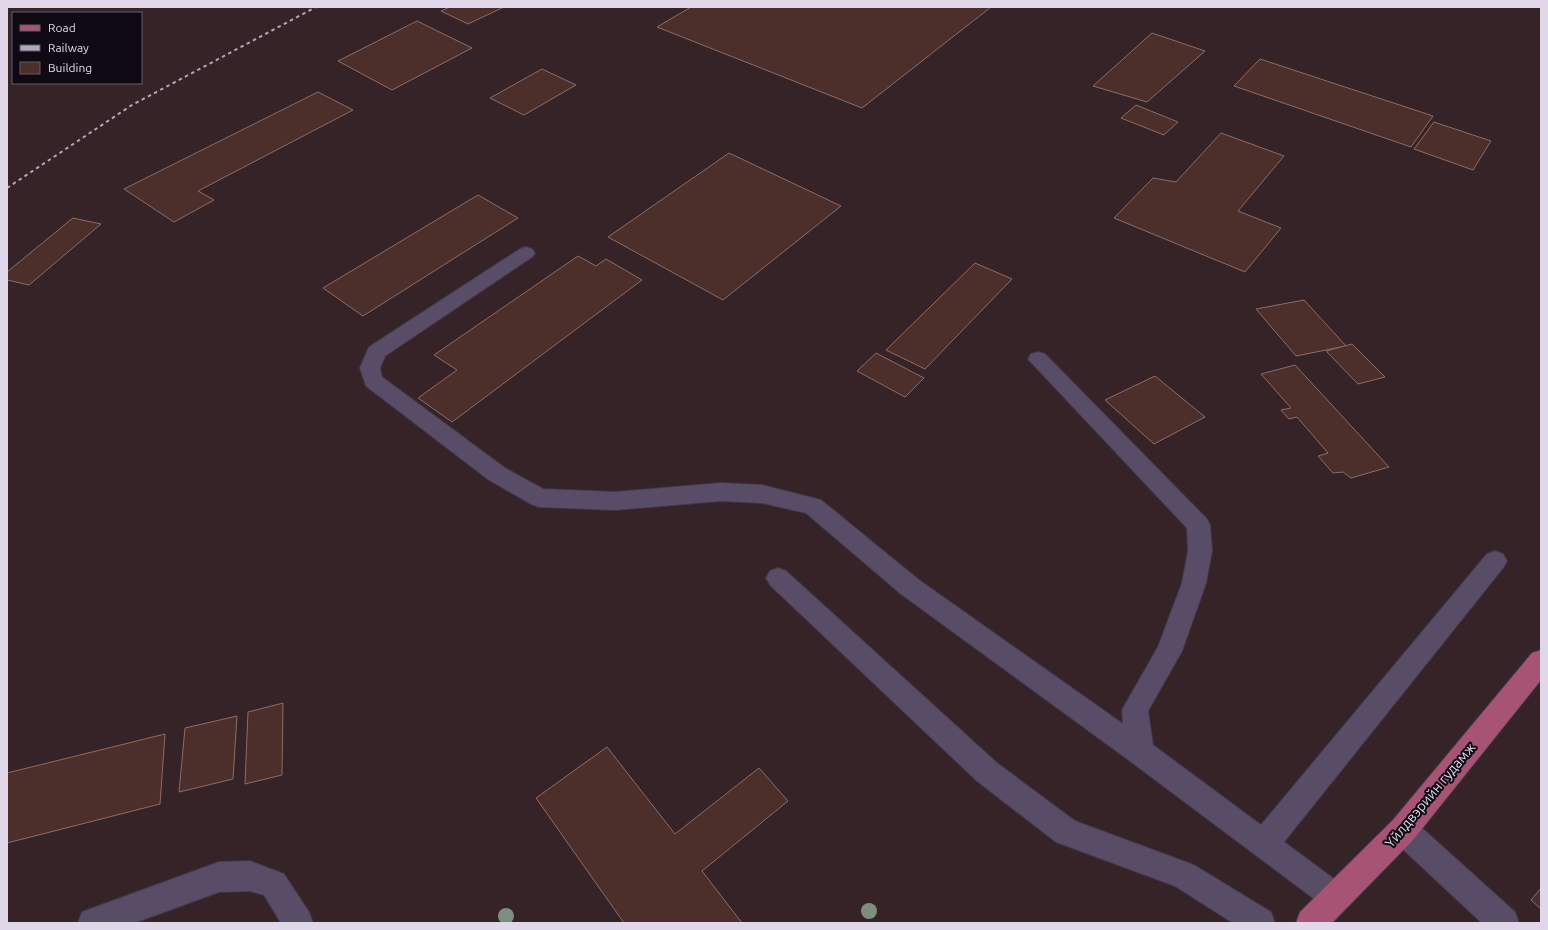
<svg xmlns="http://www.w3.org/2000/svg" width="1548" height="930" font-family="Ubuntu,sans-serif">
<style>
.industrial{fill:#362328;fill-rule:evenodd}
.building{fill:#4c2f2b;stroke:#8d6c66}
.lines{fill:none;stroke-linecap:round;stroke-linejoin:round}
.minor-casing{stroke:#43384b;stroke-width:2}
.major-casing{stroke:#43384b;stroke-width:2}
.minor{fill:#594c66;fill-rule:evenodd}
.major{fill:#a75373;fill-rule:evenodd}
.rail{stroke:#b0a7b8;stroke-width:2;stroke-dasharray:3.5 3.5;stroke-linecap:butt}
.tree{fill:#7d8d7e}
.labels{text-anchor:middle;dominant-baseline:central;stroke-width:4;stroke-linejoin:round;paint-order:stroke}
.near-street-label{font-size:14px;fill:#e0d8e8;stroke:#0e0913}
</style>
<rect width="100%" height="100%" fill="#281c32"/>
<path class="industrial" d="M7,7H1541V923H7ZM13,13H141V83H13Z"/>
<g class="building">
<path d="M450,7H504L468,24L441,11Z"/>
<path d="M691,7H991L862,108L657,27Z"/>
<path d="M417,21L472,48L392,90L338,61Z"/>
<path d="M1152,33L1205,51L1147,102L1093,86Z"/>
<path d="M1260,59L1433,116L1411,147L1234,86Z"/>
<path d="M542,69L576,85L524,115L490,98Z"/>
<path d="M318,92L353,110L198,191L214,200L174,222L124,189Z"/>
<path d="M1136,105L1178,122L1164,135L1121,118Z"/>
<path d="M1434,122L1491,141L1473,170L1414,149Z"/>
<path d="M1221,133L1284,156L1238,211L1281,228L1245,272L1114,218L1153,178L1176,182Z"/>
<path d="M729,153L841,206L723,300L608,237Z"/>
<path d="M478,195L518,218L363,316L323,288Z"/>
<path d="M73,218L101,224L29,285L7,280V272Z"/>
<path d="M578,256L596,266L606,259L642,280L452,422L418,398L457,370L434,355Z"/>
<path d="M975,263L1012,279L925,369L886,350Z"/>
<path d="M1304,300L1346,346L1296,356L1256,309Z"/>
<path d="M1352,344L1385,377L1358,384L1326,351Z"/>
<path d="M876,353L924,378L905,397L857,371Z"/>
<path d="M1295,365L1389,467L1351,478L1343,472L1333,473L1318,456L1328,453L1297,417L1289,419L1281,410L1291,408L1261,374Z"/>
<path d="M1155,376L1205,417L1154,444L1105,400Z"/>
<path d="M283,703L282,775L245,784L248,712Z"/>
<path d="M237,716L233,779L179,792L185,728Z"/>
<path d="M165,734L160,804L7,843V773Z"/>
<path d="M607,747L675,834L759,768L788,801L702,871L742,923H624L536,798Z"/>
<path d="M1541,888V909L1531,900Z"/>
</g>
<g class="lines">
<g class="minor-casing">
<g id="minor">
<path d="M526,247L532,249L535,253L532,257L385,356L380,368L382,377L505,468L543,489L615,492L721,483L762,485L821,500L919,580L1123,724L1122,710L1158,647L1182,583L1188,551L1187,528L1028,359L1031,354L1038,352L1045,354L1206,518L1210,525L1212,551L1206,583L1182,651L1148,711L1153,745L1261,825L1487,554L1495,551L1503,554L1507,561L1503,568L1284,842L1345,887L1350,897L1345,907L1335,912L1325,907L1130,761L901,594L806,513L762,503L721,501L615,510L539,507L531,504L489,480L366,386L360,368L369,347L520,249Z"/>
<path d="M778,568L786,571L997,763L1075,821L1194,865L1271,912L1275,923H1233L1175,886L1056,842L977,781L770,585L766,578L770,571Z"/>
<path d="M1403,816L1413,820L1515,912L1519,923H1482L1393,840L1389,830L1393,820Z"/>
<path d="M250,861L284,874L309,912L313,923H281L264,895L250,891L219,892L134,923H78L82,912L219,862Z"/>
</g>
</g>
<g class="major-casing">
<path id="major" d="M1541,650V680L1413,840L1332,923H1296L1300,912L1393,820L1532,653Z"/>
</g>
<use href="#minor" class="minor"/>
<use href="#major" class="major"/>
<path class="rail" d="M7,188L132,105L316,7"/>
</g>
<g class="tree">
<circle cx="869" cy="911" r="8"/>
<circle cx="506" cy="916" r="8"/>
</g>
<g class="labels">
<g class="near-street-label">
<text transform="translate(1430 795) rotate(-50)">Yйлдвэрийн гудамж</text>
</g>
</g>
<rect width="1548" height="930" fill="none" stroke="#e0d8e8" stroke-width="16"/>
<rect x="12" y="12" width="130" height="72" fill="#0e0913" stroke="#625c68"/>
<rect x="20" y="25" width="20" height="6" fill="#a75373" stroke="#625c68"/>
<text x="48" y="32" font-size="12" fill="#e0d8e8">Road</text>
<rect x="20" y="45" width="20" height="6" fill="#b0a7b8" stroke="#625c68"/>
<text x="48" y="52" font-size="12" fill="#e0d8e8">Railway</text>
<rect x="20" y="62" width="20" height="12" fill="#4c2f2b" stroke="#625c68"/>
<text x="48" y="72" font-size="12" fill="#e0d8e8">Building</text>
</svg>
